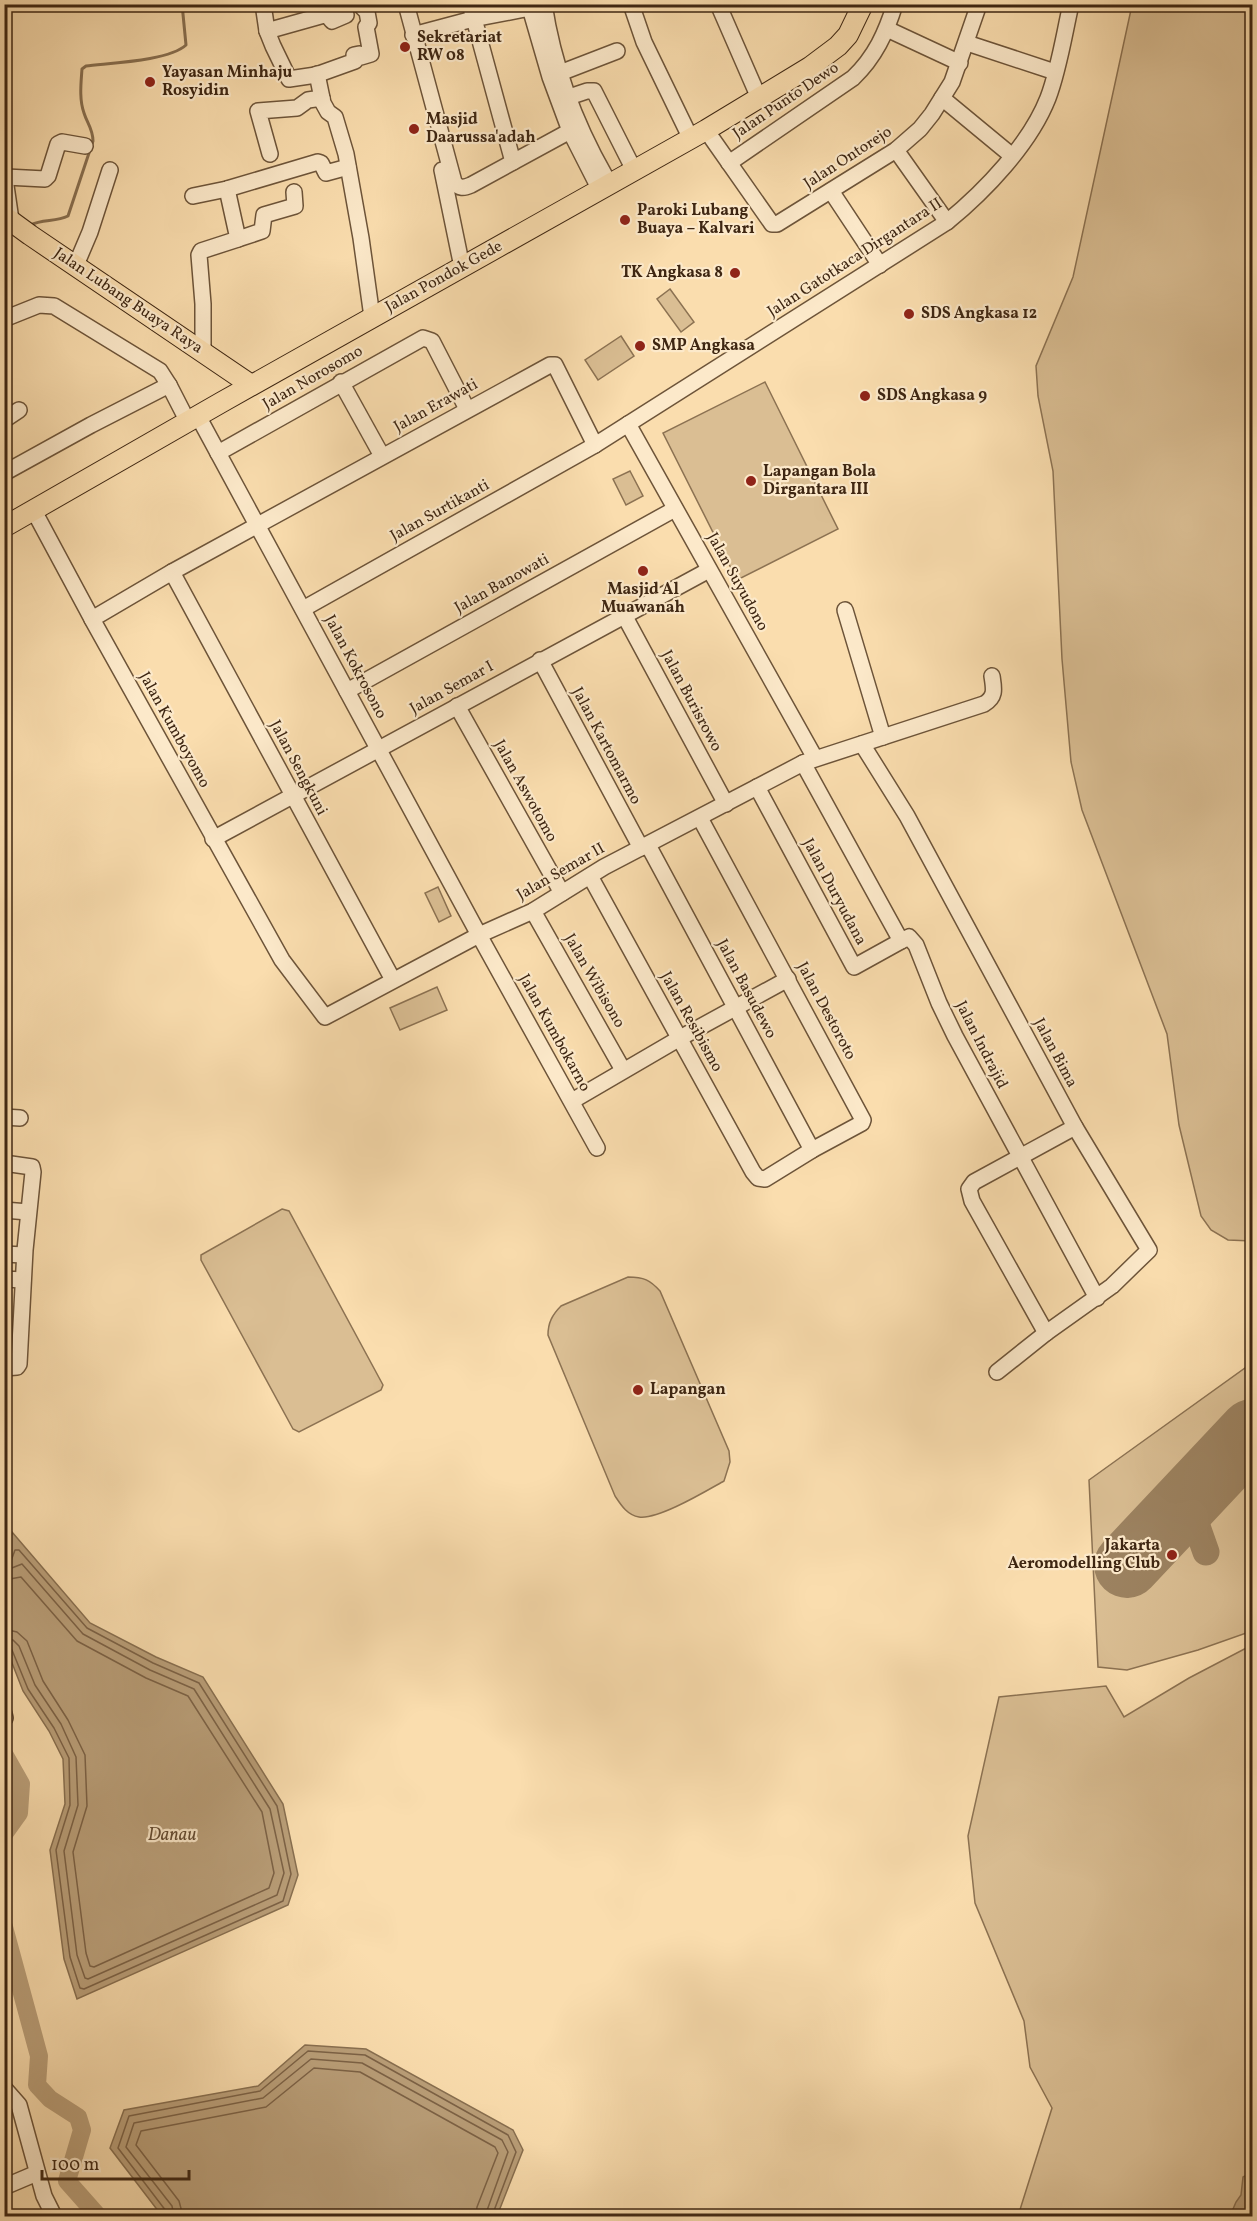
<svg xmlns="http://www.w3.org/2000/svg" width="1257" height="2221" font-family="Vollkorn,serif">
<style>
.green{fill:#dabe93;stroke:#8c7252;stroke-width:1.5}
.water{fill:#ba9f79;stroke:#886f50;stroke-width:1.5}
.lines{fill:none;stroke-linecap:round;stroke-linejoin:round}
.shore{stroke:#7c6246;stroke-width:1.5}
.stream{stroke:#886f50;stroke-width:3}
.river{stroke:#ba9f79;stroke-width:18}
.taxiway{stroke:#9c8260;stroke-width:27}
.runway{stroke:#9c8260;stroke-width:66}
.minor-casing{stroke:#6d5439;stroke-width:18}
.major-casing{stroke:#3e2612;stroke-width:22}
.minor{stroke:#fce9ca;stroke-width:15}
.major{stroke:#faddae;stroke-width:20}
.poi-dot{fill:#8f2418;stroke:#fce9ca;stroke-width:2}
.labels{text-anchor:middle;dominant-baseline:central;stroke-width:4.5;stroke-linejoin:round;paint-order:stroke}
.poi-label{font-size:16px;font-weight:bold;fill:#3e2612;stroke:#fce9ca;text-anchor:start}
.street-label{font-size:16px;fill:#3e2612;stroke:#fce9ca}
.water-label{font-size:18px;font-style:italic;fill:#634a31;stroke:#fce9ca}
</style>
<rect width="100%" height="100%" fill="#faddae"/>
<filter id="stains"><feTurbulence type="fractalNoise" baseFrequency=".00333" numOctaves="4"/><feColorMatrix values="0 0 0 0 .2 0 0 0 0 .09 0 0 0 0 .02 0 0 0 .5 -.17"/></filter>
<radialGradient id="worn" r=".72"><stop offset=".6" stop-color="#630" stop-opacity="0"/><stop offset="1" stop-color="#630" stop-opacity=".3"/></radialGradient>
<g class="green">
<path d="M1132,5H1252V1241L1228,1240L1211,1230L1201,1216L1179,1125L1167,1034L1082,810L1071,762L1062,659L1053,471L1038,396L1036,366L1073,277Z"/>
<path d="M670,289L694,322L681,332L657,299Z"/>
<path d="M621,336L634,356L598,380L585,360Z"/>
<path d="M765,382L838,529L737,580L663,433Z"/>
<path d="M630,471L643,496L626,505L613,479Z"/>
<path d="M438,887L451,916L439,922L425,893Z"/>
<path d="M437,987L447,1010L400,1030L390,1008Z"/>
<path d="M282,1209L289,1211L383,1385L381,1390L299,1432L293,1429L201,1260V1255Z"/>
<path d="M628,1277C644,1277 650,1280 660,1291L729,1451L730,1462L724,1481C706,1491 658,1520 639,1517C627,1515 621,1505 615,1496L548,1335C548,1323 552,1315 561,1306Z"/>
<path d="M1252,1363V1631L1198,1650L1127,1670L1098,1667L1089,1480Z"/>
<path d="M1252,1645V2216H1018L1052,2108L1030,2067L1024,2021L975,1903L968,1836L999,1697L1106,1686L1124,1717L1189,1678Z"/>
</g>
<g class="water">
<path d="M12,1532L90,1623L156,1657L203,1677L283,1804L298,1875L288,1905L77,1999L64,1959L50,1850L65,1804L63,1759L49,1731L23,1691L5,1645V1572Z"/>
<path d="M305,2045L366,2049L513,2130L523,2150L497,2216H162L110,2148L124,2110L258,2086Z"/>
<path d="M1252,2172V2210L1246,2216H1230L1236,2202L1241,2195L1243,2177Z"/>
</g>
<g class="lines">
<g class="shore">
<path d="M4,1563L11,1561L15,1550H19L87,1628L153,1663L199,1683L277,1806L291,1874L283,1901L84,1989L80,1988L70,1957L56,1850L70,1805L69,1758L54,1728L28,1689L12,1650L4,1646"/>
<path d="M4,1571L22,1564L83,1634L150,1670L194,1689L270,1809L284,1873L277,1895L88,1979L85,1978L77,1955L64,1851L78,1805L76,1757L61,1724L35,1685L19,1646L13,1640L4,1638"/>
<path d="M4,1580L21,1577L77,1641L146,1678L188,1696L262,1812L274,1873L269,1888L94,1967L90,1966L86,1953L73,1852L87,1806L85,1755L68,1720L43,1681L27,1641L17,1632L4,1629"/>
<path d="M167,2216L166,2211L118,2148L129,2116L260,2091L308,2051L365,2055L508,2135L516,2152L492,2216"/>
<path d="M174,2216L172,2206L126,2147L134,2123L263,2098L311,2059L362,2063L502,2140L508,2152L485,2216"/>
<path d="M183,2216L179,2201L136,2145L141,2131L266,2107L314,2068L360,2072L495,2147L498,2153L477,2207L476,2216"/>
</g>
<g class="stream">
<path d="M30,225C43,219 56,222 68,216L93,141C93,129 87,123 84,113C79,99 81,83 82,69L86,66C109,63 169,61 186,45L182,4"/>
<path d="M4,238L13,233"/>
</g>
<g class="river">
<path d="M4,1754L21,1784L19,1813L4,1834"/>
<path d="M4,1927L39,2056L37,2085L50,2099L78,2117L82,2130L67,2181L98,2216"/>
</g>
<path class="taxiway" d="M1188,1501L1206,1552"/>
<path class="runway" d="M1127,1565L1252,1432"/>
<g class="minor-casing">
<g id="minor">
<path d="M263,4L267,31L273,46L289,79L316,75L355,61L354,55L359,54L361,57L371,54L366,27L369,23L367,12L359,4"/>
<path d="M406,4L454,182C459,189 464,188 471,185L570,131"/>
<path d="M470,4L513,162"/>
<path d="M544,4C553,64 575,123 605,176"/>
<path d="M631,4L644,42L691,139"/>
<path d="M718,4L759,98"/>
<path d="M887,29L960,63"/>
<path d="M267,31L324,15H327L332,21L346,15L343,4"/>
<path d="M413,35L473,19L530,8L550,77L570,131L600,190"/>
<path d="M967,43L1055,72"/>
<path d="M560,73L617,51"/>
<path d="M317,74L323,103L328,112L335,117L346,154L361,238L372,317"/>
<path d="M569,97L587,91H594L634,170"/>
<path d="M942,98L1011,155"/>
<path d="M706,130L772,224H777L896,150L920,129L932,114L952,82L979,4"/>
<path d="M896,150L947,222"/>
<path d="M270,154L258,111L297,108L308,100L322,98"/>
<path d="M729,163L853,78C875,57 886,33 895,4"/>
<path d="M442,170L462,267"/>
<path d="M4,172L11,220"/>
<path d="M6,177L45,179L48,176L58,144L62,142L85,146"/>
<path d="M831,191L880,265"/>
<path d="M193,196L227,189L318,162L321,163L326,173L348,167"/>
<path d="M238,239L262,231L264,215L295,206L294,192"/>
<path d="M76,265L90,232L110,170"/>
<path d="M4,319L39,305L54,306L160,371L169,385L188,422"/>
<path d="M203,350V304L199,255L201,251L238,239L227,189"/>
<path d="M341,382L382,456"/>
<path d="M198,416L479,935L597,1148"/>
<path d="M4,420L19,410"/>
<path d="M628,424L815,758"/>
<path d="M595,445L555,365H550L172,572L92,619L282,960L325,1017L479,935L533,911L604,867L803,763L984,704C996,697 994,689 992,676"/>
<path d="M218,453L423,338L432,341L467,409"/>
<path d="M4,473L91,425L169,385"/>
<path d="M34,511L92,619"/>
<path d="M172,572L393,980"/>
<path d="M303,609L595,445L947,222C985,191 1030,144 1048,98C1059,69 1064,35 1071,4"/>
<path d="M845,610L883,737"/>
<path d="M624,615L726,804"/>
<path d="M540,660L641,848"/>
<path d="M347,691L675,509"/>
<path d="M457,706L562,893"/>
<path d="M862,744L907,816L1075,1127L1149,1250L1112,1286L1046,1333L997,1372"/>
<path d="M803,763L901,941L909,937L916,945L939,1003L955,1036L1097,1298"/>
<path d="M757,787L854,967L901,941"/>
<path d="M213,839L709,570"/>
<path d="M648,845L812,1150"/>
<path d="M590,876L753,1172L758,1178L765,1179L812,1150L862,1123L863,1120L700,818"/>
<path d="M533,911L623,1070"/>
<path d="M572,1101L680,1038L788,979"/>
<path d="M4,1117L20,1118"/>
<path d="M4,1163L32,1167L33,1172L25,1250L19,1364L17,1367L4,1368"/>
<path d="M4,1210L28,1212"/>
<path d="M4,1254L24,1255"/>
<path d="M4,1279L23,1280"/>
<path d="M1046,1333L972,1201L969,1189L974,1182L1075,1127"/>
<path d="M4,1714L5,1718"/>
<path d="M4,2088L19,2105L44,2196L54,2216"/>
<path d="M4,2187L37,2173"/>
</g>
</g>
<g class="major-casing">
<g id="major">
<path d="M4,216L30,235L251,385"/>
<path d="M4,527L222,402L706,130L810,67L838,46L848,35L863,4"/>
</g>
</g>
<use href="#minor" class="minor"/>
<use href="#major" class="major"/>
</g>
<g class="poi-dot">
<circle cx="405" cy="47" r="6"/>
<circle cx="150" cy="82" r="6"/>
<circle cx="414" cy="129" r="6"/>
<circle cx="625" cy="220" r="6"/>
<circle cx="735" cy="273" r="6"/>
<circle cx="909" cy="314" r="6"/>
<circle cx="640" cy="346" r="6"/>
<circle cx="865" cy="396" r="6"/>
<circle cx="751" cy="481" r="6"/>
<circle cx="643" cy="571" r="6"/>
<circle cx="638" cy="1390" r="6"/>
<circle cx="1172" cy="1555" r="6"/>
</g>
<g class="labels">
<g class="poi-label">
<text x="417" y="38">Sekretariat<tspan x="417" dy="18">RW 08</tspan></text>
<text x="162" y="73">Yayasan Minhaju<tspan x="162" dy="18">Rosyidin</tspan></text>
<text x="426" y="120">Masjid<tspan x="426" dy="18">Daarussa'adah</tspan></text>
<text x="637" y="211">Paroki Lubang<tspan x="637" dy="18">Buaya – Kalvari</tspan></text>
<text x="723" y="273" text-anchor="end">TK Angkasa 8</text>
<text x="921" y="314">SDS Angkasa 12</text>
<text x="652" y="346">SMP Angkasa</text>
<text x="877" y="396">SDS Angkasa 9</text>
<text x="763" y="472">Lapangan Bola<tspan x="763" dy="18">Dirgantara III</tspan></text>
<text x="643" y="590" text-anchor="middle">Masjid Al<tspan x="643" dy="18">Muawanah</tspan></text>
<text x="650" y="1390">Lapangan</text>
<text x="1160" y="1546" text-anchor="end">Jakarta<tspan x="1160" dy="18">Aeromodelling Club</tspan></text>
</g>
<g class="street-label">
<text transform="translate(786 101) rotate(-34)">Jalan Punto Dewo</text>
<text transform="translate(848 158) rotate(-33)">Jalan Ontorejo</text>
<text transform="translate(855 258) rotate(-33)">Jalan Gatotkaca Dirgantara II</text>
<text transform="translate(444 277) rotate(-29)">Jalan Pondok Gede</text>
<text transform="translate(128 301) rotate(34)">Jalan Lubang Buaya Raya</text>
<text transform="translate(313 378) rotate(-30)">Jalan Norosomo</text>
<text transform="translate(436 406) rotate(-29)">Jalan Erawati</text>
<text transform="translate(440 511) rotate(-29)">Jalan Surtikanti</text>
<text transform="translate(737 582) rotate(61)">Jalan Suyudono</text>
<text transform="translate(502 584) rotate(-29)">Jalan Banowati</text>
<text transform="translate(355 667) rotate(62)">Jalan Kokrosono</text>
<text transform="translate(452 688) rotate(-29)">Jalan Semar I</text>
<text transform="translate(691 701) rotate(62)">Jalan Burisrowo</text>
<text transform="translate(174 730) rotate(61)">Jalan Kumboyomo</text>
<text transform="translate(606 746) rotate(62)">Jalan Kartomarmo</text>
<text transform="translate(298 768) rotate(62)">Jalan Sengkuni</text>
<text transform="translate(525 791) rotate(61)">Jalan Aswotomo</text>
<text transform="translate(561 872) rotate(-30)">Jalan Semar II</text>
<text transform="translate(834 892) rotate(62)">Jalan Duryudana</text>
<text transform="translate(594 981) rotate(60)">Jalan Wibisono</text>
<text transform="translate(746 989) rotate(62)">Jalan Basudewo</text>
<text transform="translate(826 1011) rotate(62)">Jalan Destoroto</text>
<text transform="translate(691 1022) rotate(61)">Jalan Resibismo</text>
<text transform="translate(554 1033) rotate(61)">Jalan Kumbokarno</text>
<text transform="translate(981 1045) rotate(63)">Jalan Indrajid</text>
<text transform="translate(1055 1053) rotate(62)">Jalan Bima</text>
</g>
<g class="water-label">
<text x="172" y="1835">Danau</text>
</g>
</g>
<rect width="1257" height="2221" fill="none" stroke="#faddae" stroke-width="24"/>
<rect x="6" y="6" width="1245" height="2209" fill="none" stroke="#3e2612" stroke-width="3"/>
<rect x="12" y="12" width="1233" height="2197" fill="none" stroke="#3e2612" stroke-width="1.5"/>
<path d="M42 2170v9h147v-9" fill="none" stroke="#3e2612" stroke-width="3"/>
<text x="51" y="2170" font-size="18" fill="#3e2612" stroke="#fce9ca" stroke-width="4.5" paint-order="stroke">100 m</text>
<rect width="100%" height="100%" filter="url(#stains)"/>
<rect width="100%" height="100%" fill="url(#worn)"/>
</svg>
